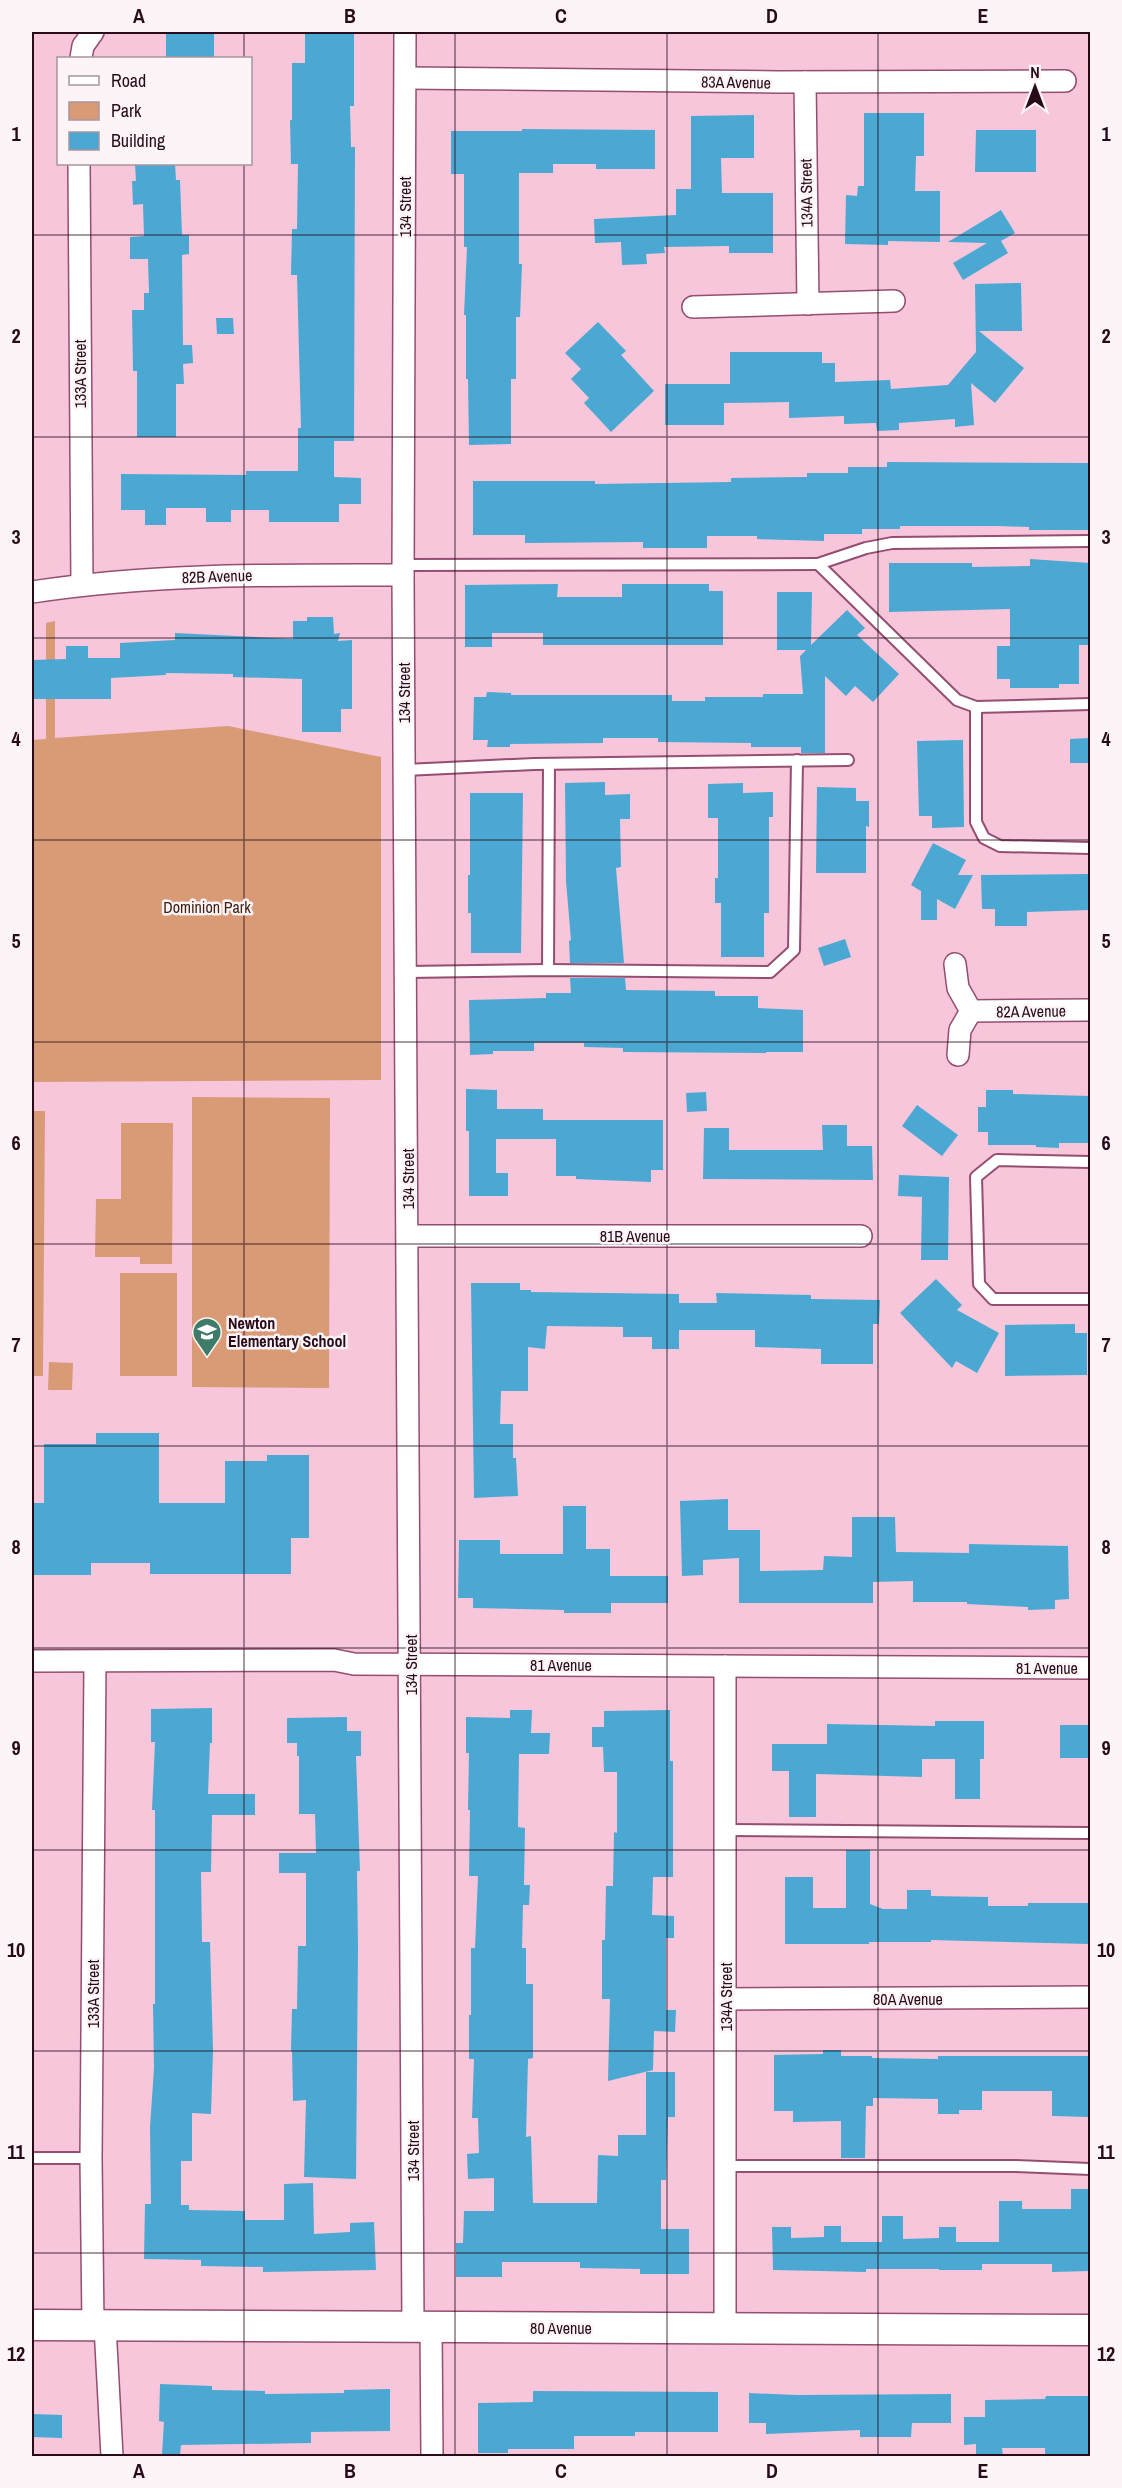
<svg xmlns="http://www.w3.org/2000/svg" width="1122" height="2488" font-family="'Archivo Narrow',sans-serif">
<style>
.green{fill:#d99a76}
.building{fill:#4aa8d3}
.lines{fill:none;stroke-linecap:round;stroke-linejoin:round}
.service-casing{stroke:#944e70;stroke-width:14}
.minor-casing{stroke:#944e70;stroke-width:24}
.secondary-casing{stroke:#944e70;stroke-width:33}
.service{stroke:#fff;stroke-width:10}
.minor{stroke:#fff;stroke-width:21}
.secondary{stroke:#fff;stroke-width:30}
.grid{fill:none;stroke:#270b19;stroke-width:1.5;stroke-opacity:0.55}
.labels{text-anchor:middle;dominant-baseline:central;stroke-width:5;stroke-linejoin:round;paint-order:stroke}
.street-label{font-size:16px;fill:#270b19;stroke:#fdf4f7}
.park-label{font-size:16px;fill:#3f210e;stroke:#fdf4f7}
.poi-label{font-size:16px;font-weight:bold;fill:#270b19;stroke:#fdf4f7;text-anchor:start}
.neatline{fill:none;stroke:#270b19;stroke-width:2}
.grid-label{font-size:20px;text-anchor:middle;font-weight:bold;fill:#270b19}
</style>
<rect width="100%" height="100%" fill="#f7c6db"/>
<g class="green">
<path d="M55,621V738L228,726L381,757V1080L32,1082V740L46,739V623Z"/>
<path d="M192,1097L330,1098L329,1388L192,1387Z"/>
<path d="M32,1111H45L43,1376H32Z"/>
<path d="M121,1123H173L172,1264H140V1257H95L96,1199H121Z"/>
<rect x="120" y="1273" width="57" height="103"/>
<path d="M49,1362L73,1363L72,1390H48Z"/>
</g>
<g class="building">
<rect x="166" y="32" width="48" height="26"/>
<path d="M305,32H354V106H350L351,147H355L354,441H334V477L361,478V504H339V522H269V510H231V522H206V508H166V525H145V510H121V474L246,475V471H298V428H301L297,275H291L292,229H297L298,164H291L290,120H292V63H305Z"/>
<path d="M864,113H924V156H916L915,191H940V242L888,241V245L845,244L846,195L857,196L858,186H864Z"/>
<path d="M754,115V158H721L722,193H773V253H729V246L664,247L665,253L646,254L647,264L622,265L621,242L595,243L594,219L676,215V189H691V116Z"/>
<path d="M522,129L655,130V169H596V164H553V173H519V264H522L520,317H516V379H511V444L469,445L468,379H466V315H464L467,247H464V174H451V131H522Z"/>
<path d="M976,130H1036V172H975Z"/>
<path d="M135,164H175L176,180H180L182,235H189V254L182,255L183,345H192L193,363L183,364L184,384H176V437H137V371H133L132,310H144V293H149L148,259H130V237L144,236L143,204L133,205L132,181H136Z"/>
<path d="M1001,210L1015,233L1001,241L1008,253L963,280L953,263L987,243L948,242Z"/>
<path d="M1021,283L1022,331H979L1024,368L995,403L971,383L974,425L955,427V419L899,423V430L877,431L876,423L844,424V416L789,418V402L724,403V425H665V384H730V352H822V363H835V382L890,380L891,389L948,385L976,352L975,284Z"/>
<path d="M216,318H233L234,334H217Z"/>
<path d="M598,322L626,351L621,355L654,391L611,432L584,403L589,398L571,379L581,369L565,353Z"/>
<path d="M887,462L1090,463V530H1029V527L998,526H900V529H862V534H824V541L757,539V536H707V548H643V542L525,543V535H473V481H595V484L731,482V478L807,477V473H848V467H887Z"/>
<path d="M1030,559L1090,563V645H1079V684H1059V688H1010V679H997V646H1010V609L889,612V563H972V567L1030,566Z"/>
<path d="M558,584L557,597H622V584H709V591H723V645H543V633H492V647H465V585Z"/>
<path d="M777,592H812L811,645L847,610L865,628L857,635L899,674L873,702L855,686L846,696L825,676V753H801V747H751V743L658,742V738H603V743L510,744V747H487L488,740H473L474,697H486L487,692L511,693V695H672V701H705V697H763V694H803L800,656L806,650H777Z"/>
<path d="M307,617H333L334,634L340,633L338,641L352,640V709H341V732H302V679L233,677V674L166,673V675L111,678V699H32V660L66,659V646H88V658H120V643L175,640V633L293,639V621H307Z"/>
<path d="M1090,738V763H1070V739Z"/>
<path d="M963,740L964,827L932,828V816H919L917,741Z"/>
<path d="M605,782V795L630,794V819H620L621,867L616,868L624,963H570L569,941L571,940L566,881L565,783Z"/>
<path d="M743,783V793L773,792V817H769V913H764V957H721V903H715V878H718V818H708V784Z"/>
<path d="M817,787L856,788V801H869V827L866,826V873H816Z"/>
<path d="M470,793H523L521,953H471V913H468V875H470Z"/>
<path d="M933,843L966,860L958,875H973L955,909L937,899V920H921V891L911,885Z"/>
<path d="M1090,874V910L1027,912V926H995V909H982L981,875Z"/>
<path d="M845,939L851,957L824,966L818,948Z"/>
<path d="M570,978H625L626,990L715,991V996H758V1008L803,1010V1052H766V1053L623,1052V1048L584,1047V1043H534V1051H493V1054L470,1055L469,1000L546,998V993H571Z"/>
<path d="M466,1089L497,1090V1109H543V1120H663V1170H651V1182L576,1179V1176H556V1139H496V1173H508V1196H469V1131H466Z"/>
<path d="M986,1090H1013V1094L1090,1096V1143H1059V1148L1036,1147V1145H988V1132H978V1107H986Z"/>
<path d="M706,1092L707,1111L687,1112L686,1093Z"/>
<path d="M917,1105L958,1135L942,1156L902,1126Z"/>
<path d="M822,1125H847V1146H872L873,1180L703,1179L704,1128H729V1150H823Z"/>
<path d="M899,1175L949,1177L948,1260H921L922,1197L898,1196Z"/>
<path d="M936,1279L962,1305L957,1310L999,1333L977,1373L956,1361L952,1368L900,1313Z"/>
<path d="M471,1283H520V1290H531V1292L679,1294V1303H717L716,1293L811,1295V1299L880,1300L879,1324H873V1364H821V1349L755,1347V1330H679V1349H652V1337H623V1327L547,1326L545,1349L528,1347V1391H501L500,1424H513V1458H516L518,1496L474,1498Z"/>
<path d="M1075,1324V1333H1087V1375L1005,1376V1325Z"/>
<path d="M96,1433H159V1503H225V1461H267V1455H309V1538H291V1574H150V1563H91V1575H32V1503H44V1444H96Z"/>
<path d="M728,1499V1530H760V1571L823,1570L824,1556L852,1557V1517H895L896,1552L969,1553V1544L1068,1546L1069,1599L1055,1600V1609L1028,1610V1607L967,1604V1602H913V1581L873,1582V1603H739V1558L703,1560V1575L682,1576L680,1501Z"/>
<path d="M563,1506H586V1549H610V1576H668V1603H611V1613H564V1610L473,1608V1598H458L459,1540H500V1554H563Z"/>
<path d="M212,1708V1743H210L208,1794H255V1815H212L211,1872H201L202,1942H210L213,2051L211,2114L192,2113V2161H181V2205H189V2210L245,2211V2220H284V2184L313,2183L314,2234L350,2232V2223L374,2222L376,2270L263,2272V2267L201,2266V2260L144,2259L145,2204H151L150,2127L154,2068L153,2004H155V1810H152L155,1742H151V1709Z"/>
<path d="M510,1710H532L531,1733H550L549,1754H519L518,1827L525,1828L524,1885H530L529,1905H523L522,1948H526V1984H533V2058L528,2059L526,2137L531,2136L533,2203H597L598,2155L618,2156V2135H646V2072H675V2117H668L666,2180H661V2229H689V2274H640V2269L580,2268V2262H502V2277H456V2243H463L464,2211H494V2178L468,2179L467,2154L479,2153L478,2118H472L474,2059H469V2015H471V1948H475L478,1876H469L470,1810H468L469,1753H466V1717L510,1718Z"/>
<path d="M670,1710V1761H673V1877H653L652,1915L674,1916V1938H666V2010H676L675,2032L654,2031L653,2070L608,2081L610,1999H602V1940H605L606,1886H613L614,1832L617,1833V1772H604L603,1747H592V1727H604V1711Z"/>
<path d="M347,1717V1731H361V1756H356L360,1871H357L358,1947L356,2179L304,2177L306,2100L293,2101L292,2051H291L292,2009H297L298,1946H306V1873H279V1853H316L315,1814H299V1756H297V1743H287V1718Z"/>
<path d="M935,1721H984V1759H980V1799H955V1759H922V1777L816,1774V1817H789V1771H772V1744H827V1724L935,1726Z"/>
<rect x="1060" y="1725" width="30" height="33"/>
<path d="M846,1850H870V1904L883,1909H907V1890H931V1896L988,1897V1906H1028V1903H1090V1944L931,1940V1942H869V1944H785V1877H813V1908H846Z"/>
<path d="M823,2050H841V2056H872V2058L938,2059V2056H1090V2117L1052,2116V2091H982V2110H959V2114H938V2099L873,2098V2106H866L865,2158H841V2121L793,2122V2111H774V2055L823,2054Z"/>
<path d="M1071,2189H1090V2271L1052,2272V2264H982V2270H939V2269H866V2272L773,2270L772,2227H791V2238L824,2237V2226H841V2242H882V2216H903V2239L939,2238V2227H956V2242H999V2201H1022V2209H1071Z"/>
<path d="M160,2384L212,2386V2390L265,2391V2394L344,2393V2390L390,2389V2431L311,2432V2443L181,2445L180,2455L162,2454L164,2422L159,2421Z"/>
<path d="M533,2391L718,2392V2432H635V2436H574V2449H508V2453H478V2403L533,2402Z"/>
<path d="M749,2393L797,2395L951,2394V2423H912L911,2437H860V2430L766,2434V2423H749Z"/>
<path d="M1046,2396H1090V2454L1045,2455V2448H1002L1003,2457H976V2444L964,2445V2417H985V2400L1045,2399Z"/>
<path d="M32,2414L62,2415V2438L32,2437Z"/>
</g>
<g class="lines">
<g class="service-casing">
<g id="service">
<path d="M1090,541L892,543L866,548L818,564L957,700L976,707L1090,704"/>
<path d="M403,565L818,564"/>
<path d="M976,707V822L984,838L1000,846L1090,848"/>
<path d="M405,770L534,764L848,760"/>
<path d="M548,970L549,764"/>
<path d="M407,972L548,970L770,972L794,950L797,760"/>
<path d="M1090,1162L997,1160L976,1177L979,1284L993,1299H1090"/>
<path d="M726,1830L1090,1833"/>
<path d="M32,2158H91"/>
<path d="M725,2166H1015L1090,2169"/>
</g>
</g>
<g class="minor-casing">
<g id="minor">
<path d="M405,32L403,575L413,2327"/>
<path d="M81,58L83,46L93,32"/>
<path d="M406,78L778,82L1065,81"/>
<path d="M805,82L808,304"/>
<path d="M79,164L82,585"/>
<path d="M693,307L894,301"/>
<path d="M32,592C155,573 279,575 403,575"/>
<path d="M955,964L958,988L971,1011L1090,1010"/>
<path d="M958,1055L960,1030L971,1011"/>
<path d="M409,1236H861"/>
<path d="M32,1661L334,1660L354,1664L1090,1668"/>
<path d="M725,1666V2328"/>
<path d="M726,1999L1090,1997"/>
<path d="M93,2325L91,2158L95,1662"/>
<path d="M105,2326L112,2456"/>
<path d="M431,2327L432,2456"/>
</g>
</g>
<g class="secondary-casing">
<path id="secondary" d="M32,2325L1090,2330"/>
</g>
<use href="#service" class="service"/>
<use href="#minor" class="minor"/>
<use href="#secondary" class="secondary"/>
</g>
<path class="grid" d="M244,32V58M455,32V2456M667,32V2456M878,32V2456M244,164V2456M32,235H1090M32,437H1090M32,638H1090M32,840H1090M32,1042H1090M32,1244H1090M32,1446H1090M32,1648H1090M32,1850H1090M32,2051H1090M32,2253H1090"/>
<defs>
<g id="school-pin" transform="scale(1.5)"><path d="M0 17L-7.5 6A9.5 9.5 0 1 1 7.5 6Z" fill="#3e7c69" stroke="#fdf4f7"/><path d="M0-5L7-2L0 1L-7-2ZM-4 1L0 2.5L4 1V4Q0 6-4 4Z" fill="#fff"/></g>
</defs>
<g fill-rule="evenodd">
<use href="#school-pin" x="207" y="1332"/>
</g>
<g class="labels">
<g class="street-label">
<text transform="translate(736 82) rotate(1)">83A Avenue</text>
<text transform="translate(806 193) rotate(-91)">134A Street</text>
<text transform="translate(405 207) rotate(-90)">134 Street</text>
<text transform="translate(80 374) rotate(-90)">133A Street</text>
<text transform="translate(217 576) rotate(-2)">82B Avenue</text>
<text transform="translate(404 693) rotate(-90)">134 Street</text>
<text transform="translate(1031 1011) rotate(-1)">82A Avenue</text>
<text transform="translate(408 1179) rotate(-90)">134 Street</text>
<text x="635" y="1236">81B Avenue</text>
<text transform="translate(411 1665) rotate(-90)">134 Street</text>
<text x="561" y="1665">81 Avenue</text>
<text x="1047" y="1668">81 Avenue</text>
<text transform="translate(93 1994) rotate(-90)">133A Street</text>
<text transform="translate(726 1997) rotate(-90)">134A Street</text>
<text x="908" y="1999">80A Avenue</text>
<text transform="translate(413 2151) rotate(-90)">134 Street</text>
<text x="561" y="2328">80 Avenue</text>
</g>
<g class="park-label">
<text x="207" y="907">Dominion Park</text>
</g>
<g class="poi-label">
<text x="228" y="1323">Newton<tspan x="228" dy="18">Elementary School</tspan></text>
</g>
</g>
<rect width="1122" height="2488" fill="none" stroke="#fdf4f7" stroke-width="66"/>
<rect x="57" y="57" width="195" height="108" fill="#fdf4f7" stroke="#a7979e" stroke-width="1.5"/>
<rect x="69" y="76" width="30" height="9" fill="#ffffff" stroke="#a7979e" stroke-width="1.5"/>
<text x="111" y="87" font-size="18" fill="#270b19">Road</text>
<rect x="69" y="102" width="30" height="18" fill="#d99a76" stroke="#a7979e" stroke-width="1.5"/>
<text x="111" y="117" font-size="18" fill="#270b19">Park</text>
<rect x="69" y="132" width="30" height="18" fill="#4aa8d3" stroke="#a7979e" stroke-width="1.5"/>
<text x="111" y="147" font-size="18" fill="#270b19">Building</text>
<g transform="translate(1035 87)" stroke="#fdf4f7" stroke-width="4.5" paint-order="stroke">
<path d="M0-4.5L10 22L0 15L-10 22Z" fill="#270b19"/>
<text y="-9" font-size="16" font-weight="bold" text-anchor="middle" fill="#270b19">N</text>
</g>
<rect x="33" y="33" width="1056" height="2422" class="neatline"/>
<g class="grid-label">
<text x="139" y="23">A</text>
<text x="350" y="23">B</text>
<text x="561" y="23">C</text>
<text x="772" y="23">D</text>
<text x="983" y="23">E</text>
<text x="16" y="141">1</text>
<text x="1106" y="141">1</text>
<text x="16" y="343">2</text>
<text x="1106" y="343">2</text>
<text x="16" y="544">3</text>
<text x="1106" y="544">3</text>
<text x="16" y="746">4</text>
<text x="1106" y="746">4</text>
<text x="16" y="948">5</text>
<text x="1106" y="948">5</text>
<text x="16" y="1150">6</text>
<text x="1106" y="1150">6</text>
<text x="16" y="1352">7</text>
<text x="1106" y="1352">7</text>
<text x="16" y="1554">8</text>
<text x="1106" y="1554">8</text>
<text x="16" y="1755">9</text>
<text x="1106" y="1755">9</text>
<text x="16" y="1957">10</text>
<text x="1106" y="1957">10</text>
<text x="16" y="2159">11</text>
<text x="1106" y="2159">11</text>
<text x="16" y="2361">12</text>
<text x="1106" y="2361">12</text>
<text x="139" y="2478">A</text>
<text x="350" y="2478">B</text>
<text x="561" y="2478">C</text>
<text x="772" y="2478">D</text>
<text x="983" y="2478">E</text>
</g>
</svg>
